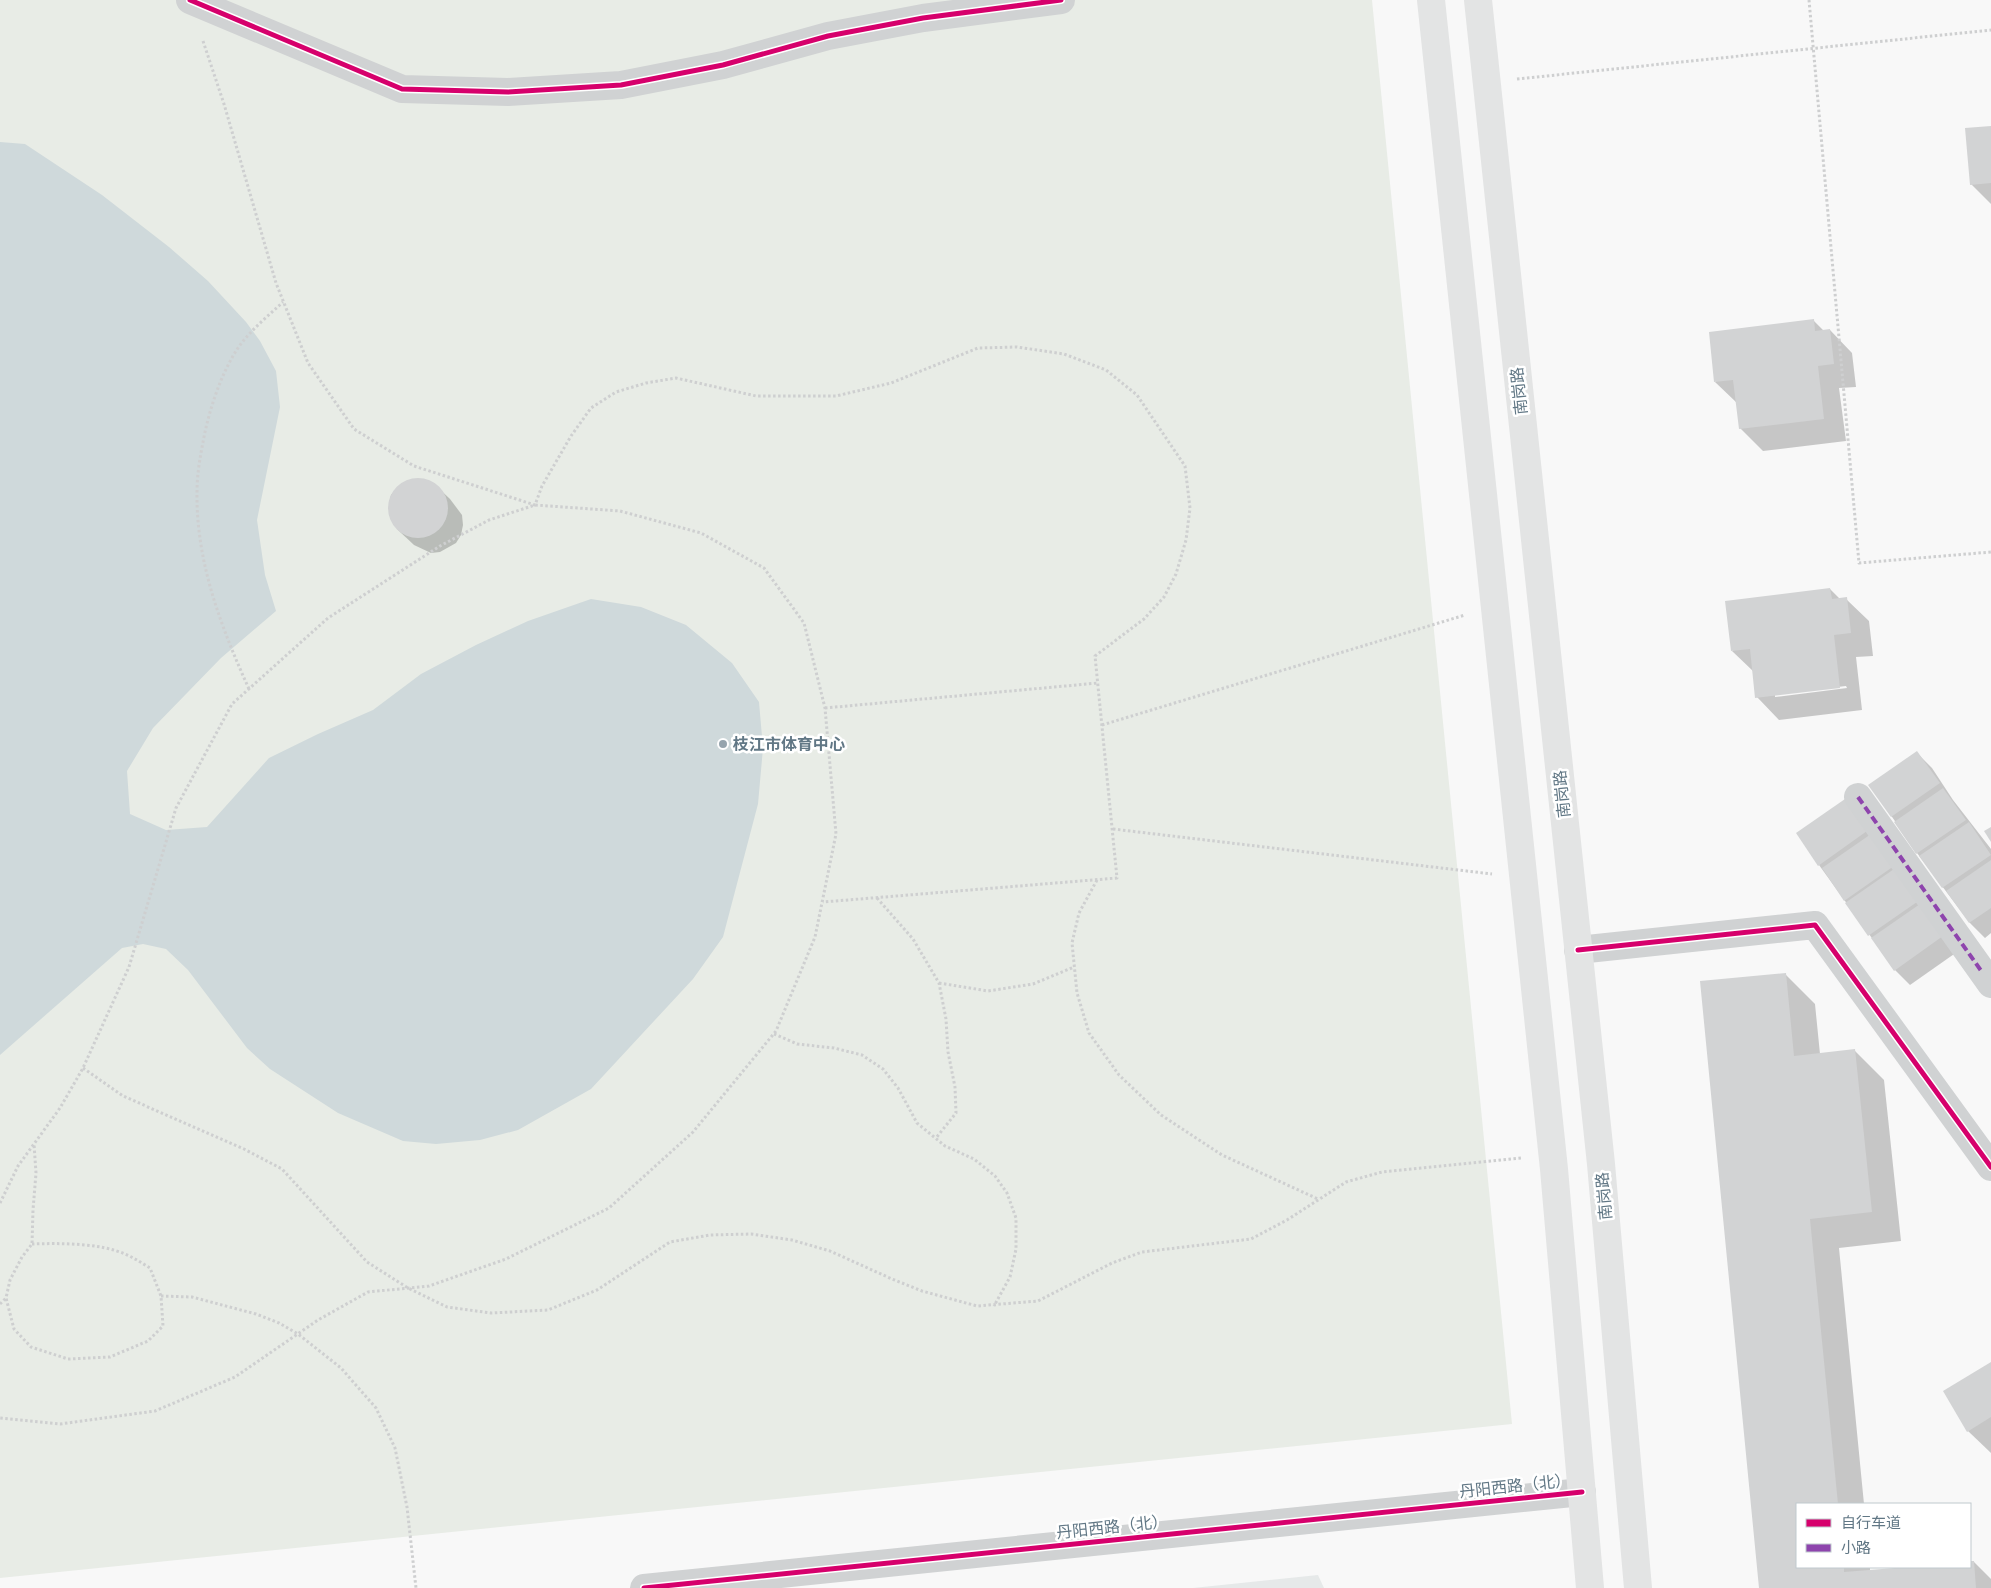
<svg xmlns="http://www.w3.org/2000/svg" width="1991" height="1588" font-family="'Fira Sans','Noto Sans SC',sans-serif">
<style>
.built{fill:#e6e9e9}
.green{fill:#e8ece6}
.water{fill:#cfd9db}
.shadow{fill:#0003;fill-rule:evenodd}
.building{fill:#d2d3d4}
.lines{fill:none;stroke-linecap:round;stroke-linejoin:round}
.path{stroke:#cecfd0;stroke-width:3;stroke-dasharray:2.5 2.5;stroke-linecap:butt}
.minor{stroke:#d0d2d3;stroke-width:28}
.major{stroke:#e3e4e4;stroke-width:28}
.quiet{stroke:#8e44ad;stroke-width:4;stroke-dasharray:8 4;stroke-linecap:butt}
.cycleway-casing{stroke:#fff;stroke-width:8}
.cycleway{stroke:#d6006c;stroke-width:5}
.poi-dot{fill:#96a4ad;stroke:#fff;stroke-width:2}
.labels{text-anchor:middle;dominant-baseline:central;stroke-width:5;stroke-linejoin:round;paint-order:stroke}
.street-label{font-size:16px;fill:#617785;stroke:#fff}
.poi-label{font-size:16px;font-weight:bold;fill:#617785;stroke:#fff;text-anchor:start}
</style>
<rect width="100%" height="100%" fill="#f8f8f8"/>
<path class="built" d="M1318,1575L1324,1588H1193Z"/>
<path class="green" d="M0,0H1372L1512,1424L0,1578Z"/>
<path class="water" d="M0,142L25,144L102,195L169,247L208,281L246,322L260,341L276,371L280,407L257,520L265,575L276,611L221,658L153,728L127,771L130,814L166,830L207,827L269,758L318,734L373,710L421,674L476,645L528,621L591,599L641,607L686,625L732,663L759,702L763,748L758,804L723,937L693,979L591,1089L518,1130L480,1140L436,1144L403,1141L338,1113L270,1069L247,1048L188,970L166,949L143,944L122,948L0,1055Z"/>
<g class="shadow">
<path d="M1991,127V204L1971,184Z"/>
<path d="M1813,320L1824,331L1830,330L1852,353L1856,387L1839,388L1846,441L1763,451L1740,428L1737,403L1715,382Z"/>
<path d="M415,479L425,480L434,484L450,499L462,515L463,525L461,535L456,543L440,552L431,553L414,545L398,530L389,514V504L391,495L397,488L405,482Z"/>
<path d="M1830,589L1840,599H1846L1869,621L1873,656L1856,657L1862,710L1779,720L1757,697L1754,672L1732,651ZM1846,686L1847,688L1775,697V694Z"/>
<path d="M1917,753L1932,768L1953,800L1991,849V933L1985,938L1970,923L1917,853L1870,785Z"/>
<path d="M1845,801L1957,952L1910,985L1895,970L1819,865Z"/>
<path d="M1785,974L1815,1004L1820,1054L1855,1051L1884,1080L1901,1241L1839,1248L1864,1504H1797V1567H1870V1571L1921,1567H1970V1562H1974L1991,1579V1588H1761Z"/>
<path d="M1991,1363V1453L1968,1431Z"/>
</g>
<g class="building">
<path d="M1991,126V183L1970,185L1965,128Z"/>
<path d="M1814,319L1815,331L1830,329L1834,364L1818,366L1824,419L1739,429L1733,380L1714,382L1709,332Z"/>
<circle cx="418" cy="508" r="30"/>
<path d="M1830,588L1832,599L1847,597L1851,633L1834,635L1840,688L1755,698L1750,649L1731,651L1725,601Z"/>
<path d="M1917,751L1940,783L1891,817L1868,785Z"/>
<path d="M1943,788L1966,820L1916,854L1894,822Z"/>
<path d="M1845,799L1867,831L1818,866L1796,833Z"/>
<path d="M1969,822L1991,855L1942,888L1919,856Z"/>
<path d="M1991,827V842L1984,831Z"/>
<path d="M1871,834L1894,866L1844,901L1822,868Z"/>
<path d="M1991,860V908L1969,923L1946,891Z"/>
<path d="M1894,869L1917,902L1868,936L1845,903Z"/>
<path d="M1920,904L1943,936L1894,971L1871,938Z"/>
<path d="M1786,973L1794,1056L1855,1049L1872,1212L1810,1219L1838,1504H1797V1567H1844V1572L1907,1567H1970V1561H1974L1976,1588H1759L1700,981Z"/>
<path d="M1991,1362V1417L1967,1432L1943,1391Z"/>
</g>
<g class="lines">
<g class="path">
<path d="M1809,0L1859,563L1991,552"/>
<path d="M203,41L224,104L276,283L308,363L354,429L414,466L535,505L542,486L571,436L591,408L616,392L646,383L676,378L756,396H836L891,383L978,348L1017,347L1064,354L1106,370L1137,395L1185,466L1190,508L1186,540L1176,574L1164,597L1144,619L1095,656L1117,878L823,902"/>
<path d="M1517,79L1991,30"/>
<path d="M249,689C221,627 196,562 197,492C197,472 201,452 205,432C211,405 221,375 236,351C248,332 267,317 283,302"/>
<path d="M825,708L1098,683"/>
<path d="M1102,725L1465,615"/>
<path d="M1113,829L1492,874"/>
<path d="M1097,880L1079,913L1072,943L1077,993L1089,1033L1119,1075L1161,1115L1222,1155L1318,1199"/>
<path d="M877,898L913,939L939,983L946,1019L948,1052L955,1087L956,1113L936,1138"/>
<path d="M939,983L988,991L1033,984L1074,967"/>
<path d="M774,1034L797,1044L834,1048L862,1055L883,1069L898,1088L917,1123L945,1146L974,1159L995,1176L1007,1193L1016,1218V1249L1010,1277L994,1306"/>
<path d="M83,1068L123,1096L244,1149L282,1169L367,1262L408,1288L447,1307L491,1313L548,1310L597,1290L670,1242L710,1235L751,1234L792,1240L830,1251L892,1279L922,1291L977,1306L1038,1301L1112,1263L1142,1252L1251,1239L1287,1220L1346,1182L1382,1172L1521,1158"/>
<path d="M0,1203L18,1166L60,1108L83,1068L129,967L176,808L232,704L328,618L440,546L489,520L535,505L620,511L701,533L764,568L804,623L825,708L836,834L815,937L776,1031L693,1132L609,1208L506,1259L429,1286L368,1292L318,1320L235,1377L155,1411L60,1424L0,1418"/>
<path d="M32,1244C60,1243 100,1243 125,1254C134,1258 142,1263 150,1268L161,1296L163,1326L148,1341L110,1357L68,1359L31,1347L14,1329L6,1298L10,1280L22,1257L32,1244L33,1210L36,1173L34,1144"/>
<path d="M161,1296L192,1297L256,1314L279,1323L298,1334L341,1368L376,1408L395,1448L407,1507L416,1588"/>
<path d="M0,1304L6,1298"/>
</g>
<g class="minor">
<path d="M190,0L402,89L508,92L621,85L723,65L828,36L923,18L1061,0"/>
<path d="M1858,797L1991,984"/>
<path d="M1578,950L1815,925L1991,1167"/>
<path d="M644,1588L1582,1492"/>
</g>
<g class="major">
<path d="M1431,0L1554,1169L1590,1588"/>
<path d="M1478,0L1601,1164L1638,1588"/>
</g>
<path class="quiet" d="M1858,797L1982,972"/>
<g class="cycleway-casing">
<g id="cycleway">
<path d="M190,0L402,89L508,92L621,85L723,65L828,36L923,18L1061,0"/>
<path d="M1578,950L1815,925L1991,1167"/>
<path d="M644,1588L1582,1492"/>
</g>
</g>
<use href="#cycleway" class="cycleway"/>
</g>
<circle class="poi-dot" cx="723" cy="744" r="5"/>
<g class="labels">
<g class="street-label">
<text transform="translate(1519 391) rotate(-96)">南岗路</text>
<text transform="translate(1562 794) rotate(-96)">南岗路</text>
<text transform="translate(1604 1196) rotate(-95)">南岗路</text>
<text transform="translate(1515 1486) rotate(-6)">丹阳西路（北）</text>
<text transform="translate(1112 1527) rotate(-6)">丹阳西路（北）</text>
</g>
<g class="poi-label">
<text x="733" y="744">枝江市体育中心</text>
</g>
</g>
<rect x="1796" y="1503" width="175" height="65" fill="#ffffff" stroke="#c0c9ce"/>
<rect x="1806" y="1519" width="25" height="8" fill="#d6006c" stroke="#c0c9ce"/>
<text x="1841" y="1528" font-size="15" fill="#617785">自行车道</text>
<rect x="1806" y="1544" width="25" height="8" fill="#8e44ad" stroke="#c0c9ce"/>
<text x="1841" y="1553" font-size="15" fill="#617785">小路</text>
</svg>
